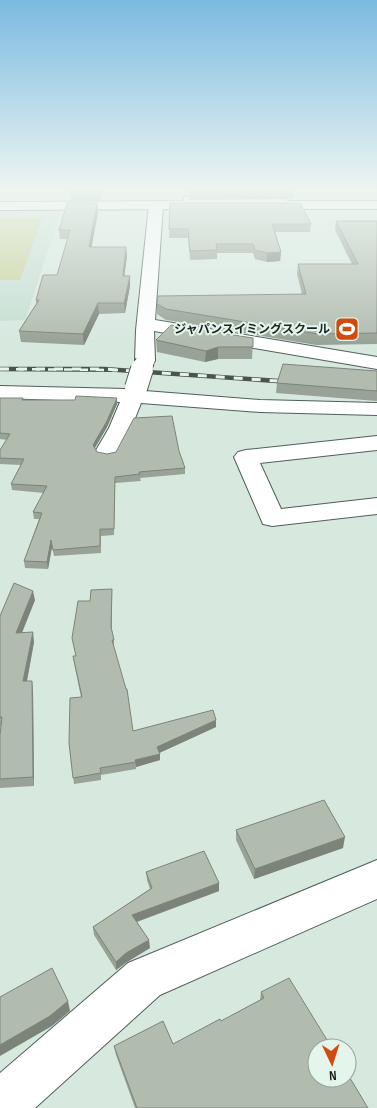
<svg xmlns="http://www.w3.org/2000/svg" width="377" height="1108" font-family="'Sofia Sans Condensed','Noto Sans JP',sans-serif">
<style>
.built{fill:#c6ded2}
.green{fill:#c8d099}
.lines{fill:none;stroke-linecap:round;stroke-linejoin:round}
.minor-casing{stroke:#505f58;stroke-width:2}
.tertiary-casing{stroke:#505f58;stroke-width:2}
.minor{fill:#fff;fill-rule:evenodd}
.tertiary{fill:#fff;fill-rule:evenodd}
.rail-far1-casing{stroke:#4a534e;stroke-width:4}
.rail-casing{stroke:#4a534e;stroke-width:4.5}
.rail-far1{stroke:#e4f5ec;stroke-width:2.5;stroke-dasharray:8;stroke-linecap:butt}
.rail{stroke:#e4f5ec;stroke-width:3;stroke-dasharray:9;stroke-linecap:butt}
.minor-bridge-far1-casing{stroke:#505f58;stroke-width:20;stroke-linecap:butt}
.minor-bridge-casing{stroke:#505f58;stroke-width:24;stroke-linecap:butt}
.minor-bridge-far1{stroke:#fff;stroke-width:18}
.minor-bridge{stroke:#fff;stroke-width:22}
.wall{fill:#98a296}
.shaded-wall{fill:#7c847a}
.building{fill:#b1bcaf;stroke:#7c847a}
.labels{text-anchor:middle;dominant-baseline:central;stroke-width:4;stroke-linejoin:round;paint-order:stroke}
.far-poi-label{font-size:12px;font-weight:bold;fill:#1d2320;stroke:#e4f5ec;text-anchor:end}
</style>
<rect width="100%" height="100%" fill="#d7e8df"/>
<path class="built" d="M0,211H61L25,320L0,321Z"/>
<path class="green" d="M0,218H42L20,280H0Z"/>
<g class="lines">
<g class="minor-casing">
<g id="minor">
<path d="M156,201L163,205L155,320L377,357V369L154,331L155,361L152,365L145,367L138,365L135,361L136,330L149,205Z"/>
<path d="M136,382L143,384L146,388L145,391L260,400L377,403V415L260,412L141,403C134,421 127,440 115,457L107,459L99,457L95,452L109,428L120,402L0,398V386L125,389L129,384Z"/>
<path d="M377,436V450L260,463L281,509L377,498V514L272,526L263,524L234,457L238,452L246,450Z"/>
<path d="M377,860V899L160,995L35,1108H0V1073L128,963Z"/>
</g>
</g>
<g class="tertiary-casing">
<path id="tertiary" d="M189,196H281L286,197L287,201H377V209H264L259,208L258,204H214L213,208L208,209L0,210V202L183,201L184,197Z"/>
</g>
<use href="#minor" class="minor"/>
<use href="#tertiary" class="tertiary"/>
<g class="rail-far1-casing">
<path id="rail-far1" d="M0,369L118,370"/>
</g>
<g class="rail-casing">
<path id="rail" d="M0,369H104L292,382"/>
</g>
<use href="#rail-far1" class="rail-far1"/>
<use href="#rail" class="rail"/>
<g class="minor-bridge-far1-casing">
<path id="minor-bridge-far1" d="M142,370L145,361"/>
</g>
<g class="minor-bridge-casing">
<path id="minor-bridge" d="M136,388L142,369"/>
</g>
<use href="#minor-bridge-far1" class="minor-bridge-far1"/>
<use href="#minor-bridge" class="minor-bridge"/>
</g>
<g class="wall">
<path d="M71,188H102L100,200H71L70,191Z"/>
<path d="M189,188H377V189H293V199L189,200Z"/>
<path d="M170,203L311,224L310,232H275L281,252L280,261L267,262L255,259L253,253H217V259L190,260L188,238H169Z"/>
<path d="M98,212L91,247L127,256L124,276H130V286L125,313L99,314L84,345L21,342L19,331L36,304V300L57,275L68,239H60L59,230Z"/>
<path d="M336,221H377V344L316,345L166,320L157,314V304L302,294L297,274L298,264H352L335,230Z"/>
<path d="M253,338L252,359H218L205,362L157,352L156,340Z"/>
<path d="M377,371V401L276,393L277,383Z"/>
<path d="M0,398H23V400H75L117,398V404L107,427L95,448L97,452L107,454L179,451L185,468V474L140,478L141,481L115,483L114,535L101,536V553L54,556L52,547L48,569L25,568L24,561L39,519H34L33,512L44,493L12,490L11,484L21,465L0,464V450L7,440L0,439Z"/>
<path d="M112,589V630L114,640V647L133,731L216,727L159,753L160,760L136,767V769L101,775V780L74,784L69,743L81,697L74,663L73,656H76L72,638L90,601Z"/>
<path d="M35,600L22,633L34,642L27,681L33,690L34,786L0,788V735L1,727H0V616Z"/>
<path d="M236,830L343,848L254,879L236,840Z"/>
<path d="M146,872L219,883V891L137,922L150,948L127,962L116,970L94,935L93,927L150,889L147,880Z"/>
<path d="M261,992L368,1108H135L116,1055L114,1046L173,1044L221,1021L260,1000Z"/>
</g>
<g class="shaded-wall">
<path d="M100,188H102L100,200Z"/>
<path d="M97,203L98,212L90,256L89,247Z"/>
<path d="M126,247L127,256L123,286V276Z"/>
<path d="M281,252L280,261L267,262V253Z"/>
<path d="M130,276V286L125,313L124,303Z"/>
<path d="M98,303L99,314L84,345L83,334Z"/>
<path d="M218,347V359L205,362L206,351Z"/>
<path d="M117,398V404L107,427L93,451V445Z"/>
<path d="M51,540L52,547L48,569L47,562Z"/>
<path d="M33,591L35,600L18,642L16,633Z"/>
<path d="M33,632L34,642L25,691L23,681Z"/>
<path d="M32,681L33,690L34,786L33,777Z"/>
<path d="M216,720V727L157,754V747Z"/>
<path d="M160,754V760L136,767L135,760Z"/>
<path d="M345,837L343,848L254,879L255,869Z"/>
<path d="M219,883V891L133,923L132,915Z"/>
<path d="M149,940L150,948L127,962L116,970V962L126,953Z"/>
<path d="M68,1001L70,1011L52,1026L0,1056V1045Z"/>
</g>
<g class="building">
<path d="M71,188H100V191H70Z"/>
<path d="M189,188H293V189L189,190Z"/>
<path d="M67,203H97L89,247H126L123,276H130L124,303H98L83,334L19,331L39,300H36L43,275H57L70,230H59Z"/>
<path d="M170,203H300L311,224H272L281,252L267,253L255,250L253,244H216L217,250L190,251L188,229H169Z"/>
<path d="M336,221H377V333L318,334L166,309L157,304L158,296L306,294L298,264H358Z"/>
<path d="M171,325L253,338V347H218L206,351L156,340Z"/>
<path d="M283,364L377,371V391L277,383Z"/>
<path d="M76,396L117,398L107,421L93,445L97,452L107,454L116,452L134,418L172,416L179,451L185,468L139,472L140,474L115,477L114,529H100V546L53,550L51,540L47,562L24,561L42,513L33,512L47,486L11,484L24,459L0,458V450L10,434L0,433V398H23L22,400H75Z"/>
<path d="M14,583L33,591L16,633L33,632L23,681H32L33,777L0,779V735L2,717H0V616Z"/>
<path d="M112,589L111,627L114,640H112L126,689H127L133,731L213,710L216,720L157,747L160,754L135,760L136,762L100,768L101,773L73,778L69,743L70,698L82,697L73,656H76L72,638L78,601H90L91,590Z"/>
<path d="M324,800L345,837L255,869L236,830Z"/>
<path d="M204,851L219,883L132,915L149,940L126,953L116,962L93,927L152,888L146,872Z"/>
<path d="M52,968L68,1001L50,1016L0,1045V997Z"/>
<path d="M289,978L332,1048H317V1078H347V1073L368,1108H137L114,1046L163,1021L173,1044L220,1019L221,1021L264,998L261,992Z"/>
</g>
<linearGradient id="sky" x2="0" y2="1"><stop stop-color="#7bbae0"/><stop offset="0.55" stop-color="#edf5f1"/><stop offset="1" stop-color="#edf5f1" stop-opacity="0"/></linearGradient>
<rect width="377" height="343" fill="url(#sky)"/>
<defs>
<g id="stadium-square" transform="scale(1.25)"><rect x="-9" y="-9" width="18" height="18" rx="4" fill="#d04b0d" stroke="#e4f5ec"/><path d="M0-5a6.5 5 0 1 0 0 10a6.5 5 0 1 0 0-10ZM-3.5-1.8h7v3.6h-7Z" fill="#fff"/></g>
</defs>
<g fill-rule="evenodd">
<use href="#stadium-square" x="347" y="329"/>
</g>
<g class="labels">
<g class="far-poi-label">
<text x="330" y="329">ジャパンスイミングスクール</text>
</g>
</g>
<g transform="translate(332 1063) rotate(176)"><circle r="24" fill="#e4f5ec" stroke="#94a19a"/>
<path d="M0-4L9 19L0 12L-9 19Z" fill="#d04b0d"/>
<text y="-8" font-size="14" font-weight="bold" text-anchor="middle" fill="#1d2320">N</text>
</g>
</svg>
